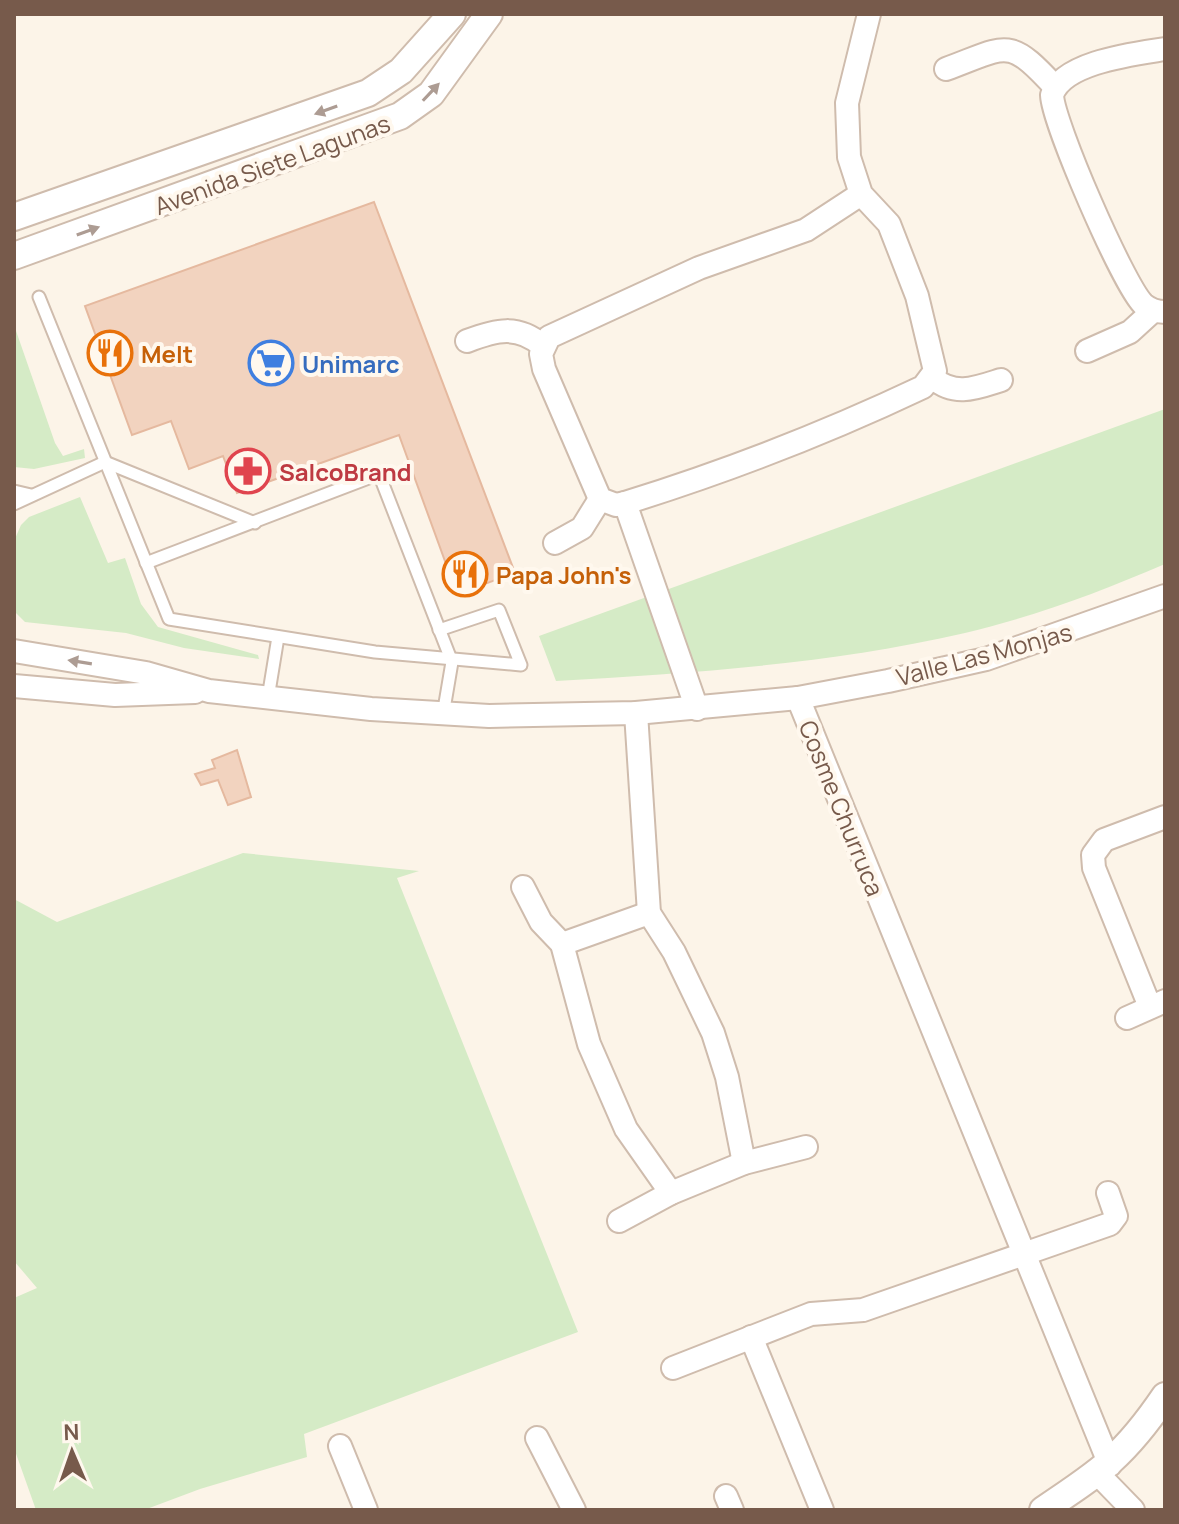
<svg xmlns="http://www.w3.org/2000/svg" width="1179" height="1524" font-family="Manrope,sans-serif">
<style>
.green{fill:#d5ebc6}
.building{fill:#f2d3bf;stroke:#e5b99f;stroke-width:2}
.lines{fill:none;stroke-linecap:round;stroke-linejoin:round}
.service-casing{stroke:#cfbcad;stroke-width:15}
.minor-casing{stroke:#cfbcad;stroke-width:26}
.tertiary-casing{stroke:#cfbcad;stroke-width:30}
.service{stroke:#fff;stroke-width:11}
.minor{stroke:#fff;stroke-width:22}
.tertiary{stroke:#fff;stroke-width:26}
.oneway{fill:#ad9c93}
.labels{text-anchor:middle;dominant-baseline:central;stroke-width:8;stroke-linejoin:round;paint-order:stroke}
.street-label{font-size:24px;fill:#775a4b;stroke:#fff8ee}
.food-label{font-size:24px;font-weight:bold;fill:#c56008;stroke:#fff8ee;text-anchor:start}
.shop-label{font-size:24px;font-weight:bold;fill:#366cbe;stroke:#fff8ee;text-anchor:start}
.health-label{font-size:24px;font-weight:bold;fill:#be3a42;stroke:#fff8ee;text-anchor:start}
</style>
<rect width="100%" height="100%" fill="#fcf4e8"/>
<g class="green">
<path d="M14,325L55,443L63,456L84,449L85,458L34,469L14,467Z"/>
<path d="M1165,409V564C1100,592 1033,617 965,633C831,664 693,673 556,681L539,636Z"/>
<path d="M80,497L108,563L125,558L141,604L158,627L258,655L259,659L184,648L126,633L25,622L14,611V541L21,525L29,517Z"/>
<path d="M243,853L419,871L397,878L578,1332L304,1434L307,1457L200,1489L144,1510H36L14,1448V1298L37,1288L14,1261V899L57,922Z"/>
</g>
<g class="building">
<path d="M374,202L515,573L457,594L399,435L237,493L223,456L189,469L171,421L132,435L85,306Z"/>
<path d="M237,750L251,797L228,805L218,780L201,785L195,774L215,768L212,760Z"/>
</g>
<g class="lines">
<g class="service-casing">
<g id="service">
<path d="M39,297L169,619L375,652L521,665L499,610L439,630"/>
<path d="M14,491L31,495"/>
<path d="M14,504L105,462L255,523"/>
<path d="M146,563L379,474L452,662L443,715"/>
<path d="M268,698L278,637"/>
</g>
</g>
<g class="minor-casing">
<g id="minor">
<path d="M1165,49C1134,54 1063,62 1052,95C1053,123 1123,284 1143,304C1150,310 1156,312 1165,312"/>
<path d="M946,69C1008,46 1008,36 1055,87"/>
<path d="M861,194L806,230L699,268L549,337L541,354L544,369L600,499L616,505L625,503C728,471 826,433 923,387L935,371L917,296L889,224L861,194L849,157L847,103L869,14"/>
<path d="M467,341C496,330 518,324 543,346"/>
<path d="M1087,351L1130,332L1153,311"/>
<path d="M933,378C955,397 976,388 1001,380"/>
<path d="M625,503L697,709"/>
<path d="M555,543L582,528L600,499"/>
<path d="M14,651L146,673L209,691L371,709L489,716L636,713L798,698L888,681L986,659L1165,596"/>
<path d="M14,686L115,695L195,692"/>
<path d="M798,698L1110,1465"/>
<path d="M636,713L649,913L674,952L713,1033L727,1077L744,1163"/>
<path d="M523,887L541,922L562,944L589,1044L626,1129L671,1193"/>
<path d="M562,944L649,913"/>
<path d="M1150,1007L1094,868L1093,855L1104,840L1165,817"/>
<path d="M1127,1018L1165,1001"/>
<path d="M619,1221L671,1193L744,1163L806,1147"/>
<path d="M751,1337L822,1510"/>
<path d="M673,1368L811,1314L863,1310L1110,1224L1116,1216L1108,1193"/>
<path d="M537,1438L574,1510"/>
<path d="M340,1446L366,1510"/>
<path d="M1098,1474L1133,1510"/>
<path d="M726,1496L732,1510"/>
</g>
</g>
<g class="tertiary-casing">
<g id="tertiary">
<path d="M14,217L368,93L401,71L452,14"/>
<path d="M14,256L400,116L431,94L489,14"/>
<path d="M1043,1510C1102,1471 1125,1455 1165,1396"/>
</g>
</g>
<use href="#service" class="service"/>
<use href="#minor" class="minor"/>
<use href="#tertiary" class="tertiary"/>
</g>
<defs><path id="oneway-solid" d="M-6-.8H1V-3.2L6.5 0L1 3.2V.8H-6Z" transform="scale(2)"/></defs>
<g class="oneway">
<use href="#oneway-solid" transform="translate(431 92) rotate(-47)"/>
<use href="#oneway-solid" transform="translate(326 110) rotate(160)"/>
<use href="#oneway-solid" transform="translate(88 231) rotate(-20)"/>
<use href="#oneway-solid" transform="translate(80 662) rotate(-171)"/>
</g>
<defs>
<g id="restaurant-ring" transform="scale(2.3)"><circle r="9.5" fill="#fff8ee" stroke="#e8710a" stroke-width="1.5"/><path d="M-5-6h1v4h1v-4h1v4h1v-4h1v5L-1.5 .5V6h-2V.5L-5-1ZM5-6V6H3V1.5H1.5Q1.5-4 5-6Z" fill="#e8710a"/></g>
<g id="supermarket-ring" transform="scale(2.3)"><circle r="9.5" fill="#fff8ee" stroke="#3f7fe0" stroke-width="1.5"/><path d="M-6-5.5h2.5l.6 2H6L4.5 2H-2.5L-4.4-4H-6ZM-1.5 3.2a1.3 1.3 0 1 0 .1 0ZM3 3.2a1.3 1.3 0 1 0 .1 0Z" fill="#3f7fe0"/></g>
<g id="pharmacy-ring" transform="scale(2.3)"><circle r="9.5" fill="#fff8ee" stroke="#e0444e" stroke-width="1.5"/><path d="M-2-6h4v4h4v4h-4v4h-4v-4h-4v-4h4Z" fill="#e0444e"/></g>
</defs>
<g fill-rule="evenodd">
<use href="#restaurant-ring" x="110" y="353"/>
<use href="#supermarket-ring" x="271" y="363"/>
<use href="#pharmacy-ring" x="248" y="471"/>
<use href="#restaurant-ring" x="465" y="574"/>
</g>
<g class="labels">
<g class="street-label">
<text transform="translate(272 164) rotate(-20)">Avenida Siete Lagunas</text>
<text transform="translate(984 654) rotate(-15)">Valle Las Monjas</text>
<text transform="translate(842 808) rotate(68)">Cosme Churruca</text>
</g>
<g class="food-label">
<text x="141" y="353">Melt</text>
<text x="496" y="574">Papa John's</text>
</g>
<g class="shop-label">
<text x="302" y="363">Unimarc</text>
</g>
<g class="health-label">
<text x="279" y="471">SalcoBrand</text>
</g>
</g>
<rect width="1179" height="1524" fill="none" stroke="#775a4b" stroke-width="32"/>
<g transform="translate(72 1452) rotate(358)" stroke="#fff8ee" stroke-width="6" paint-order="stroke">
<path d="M0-6L14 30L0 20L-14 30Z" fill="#775a4b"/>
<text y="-12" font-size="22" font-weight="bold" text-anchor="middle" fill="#775a4b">N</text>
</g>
</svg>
